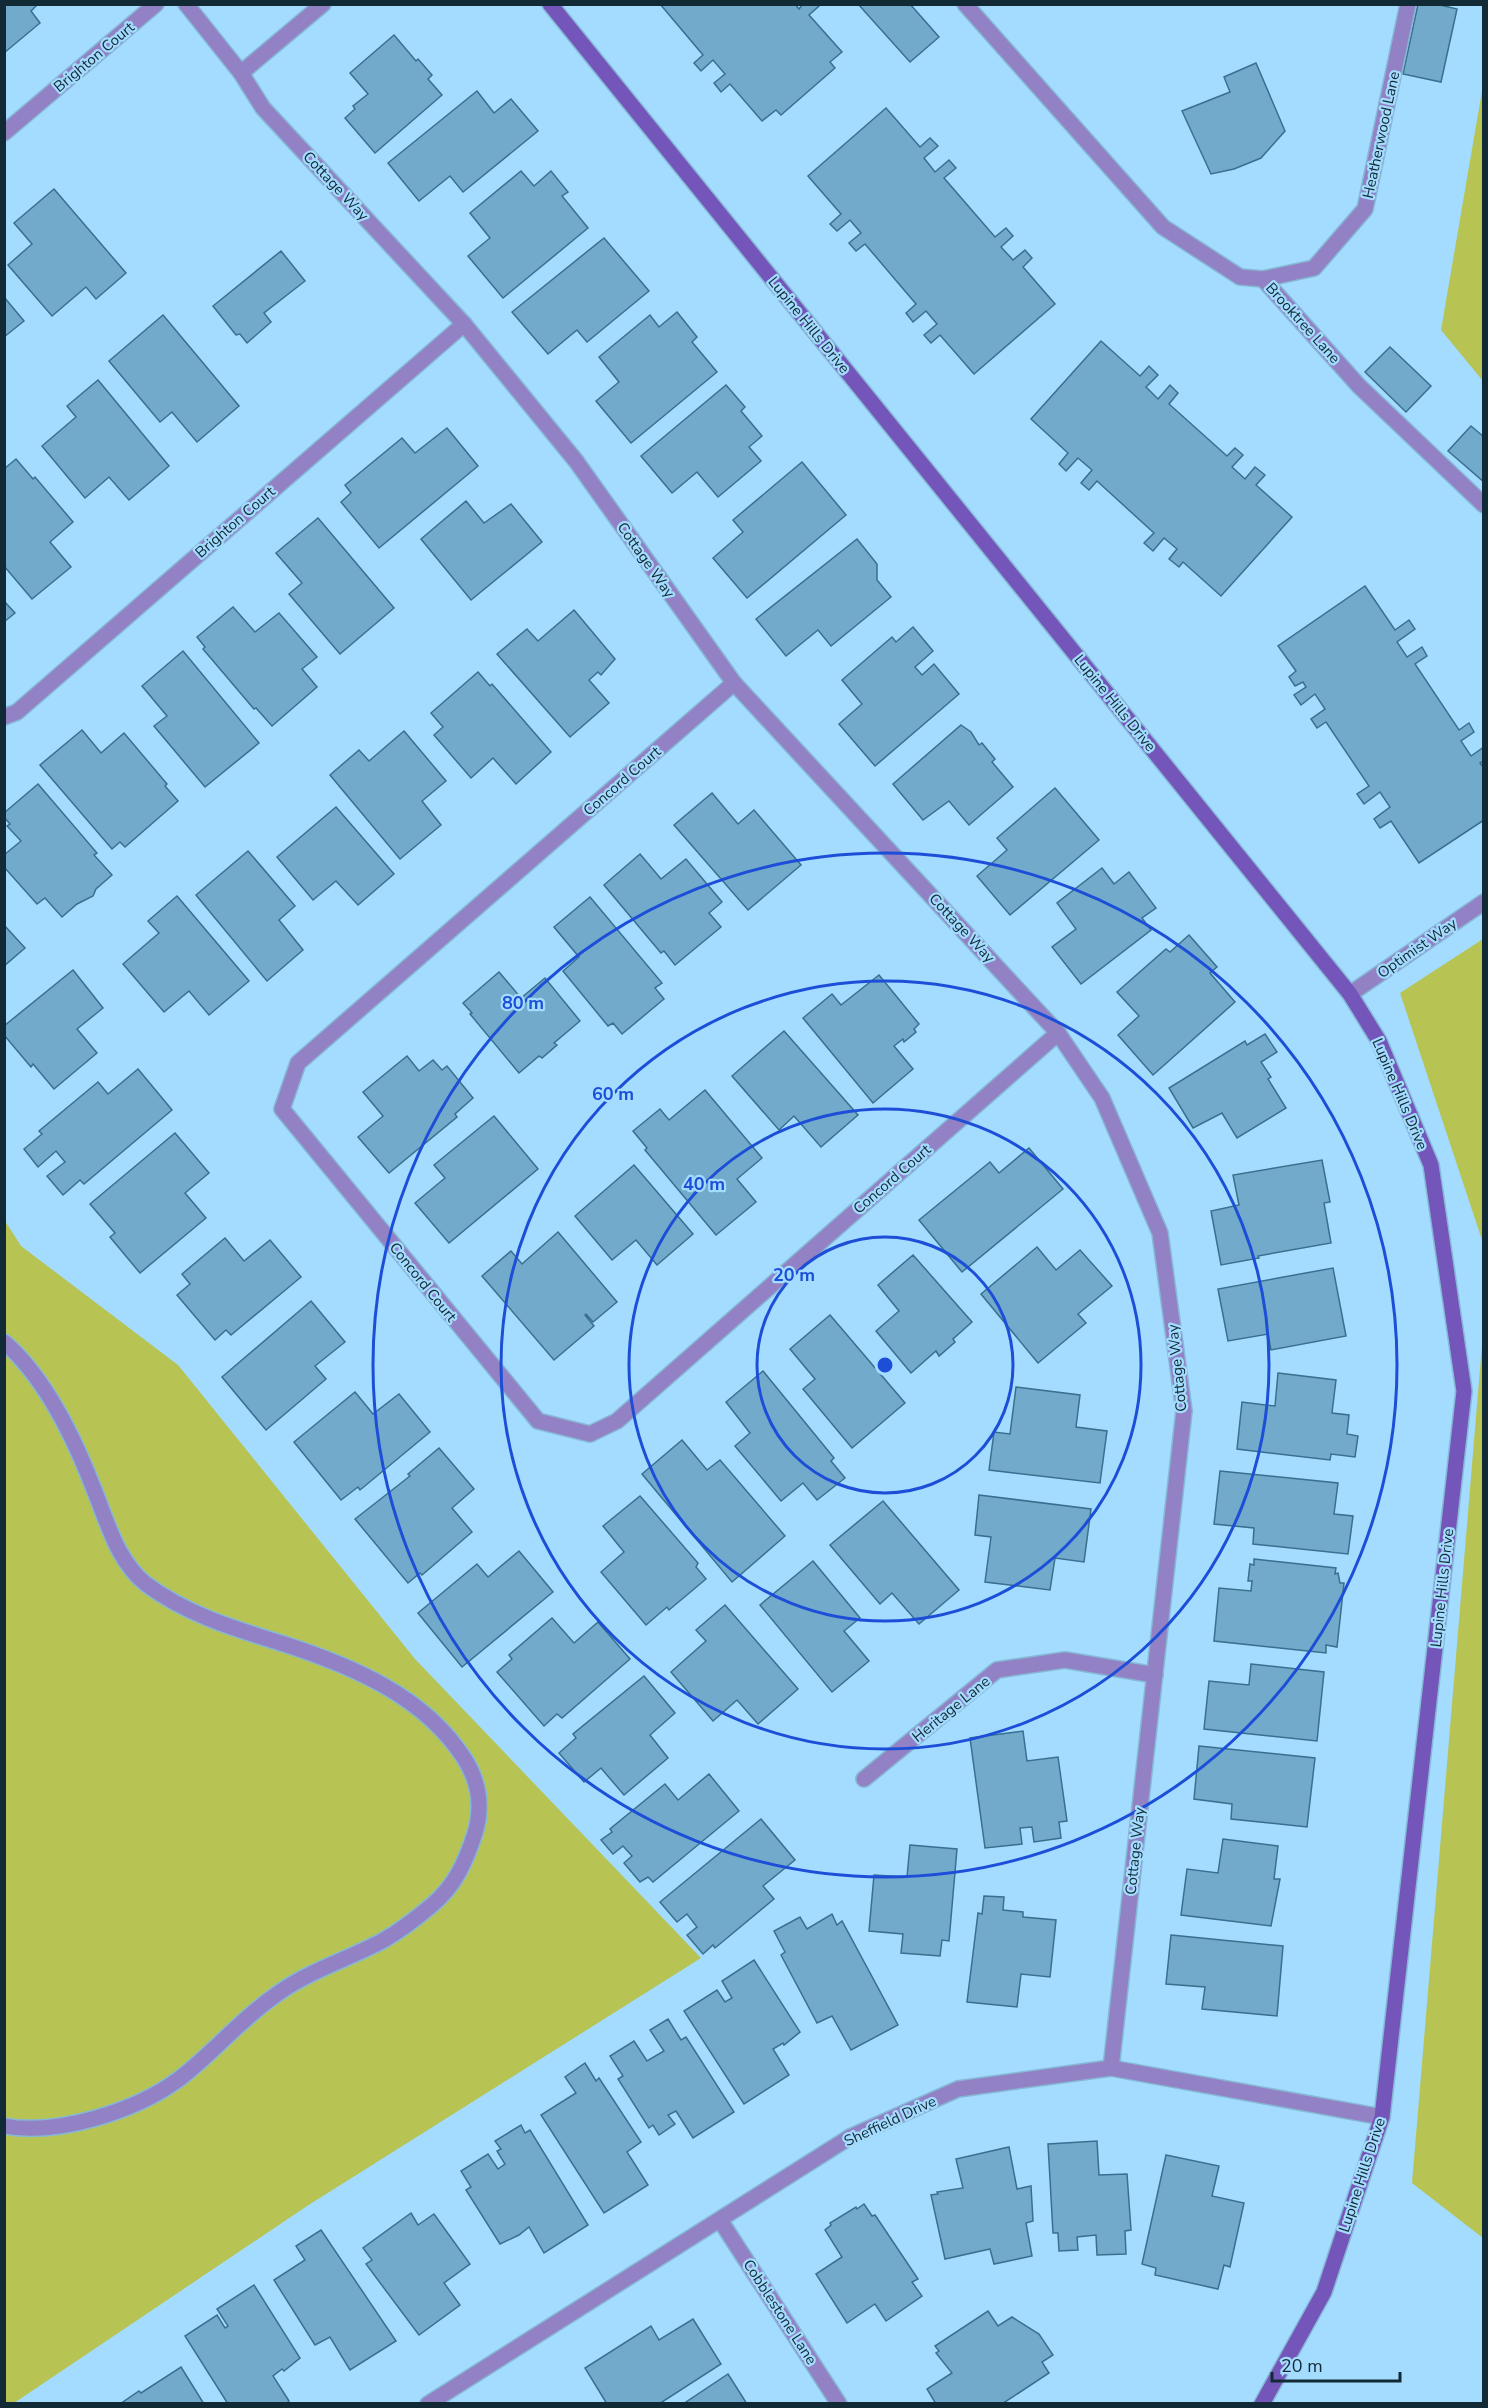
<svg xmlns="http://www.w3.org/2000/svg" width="1488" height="2408" font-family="'Nunito Sans',sans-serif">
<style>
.green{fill:#b7c352}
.building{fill:#72aacb;stroke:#39708f;stroke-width:1.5}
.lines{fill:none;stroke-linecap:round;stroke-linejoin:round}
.lane-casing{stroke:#86b8d6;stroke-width:18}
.street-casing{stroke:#86b8d6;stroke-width:18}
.secondary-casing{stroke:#86b8d6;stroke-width:18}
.lane{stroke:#9281c5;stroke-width:15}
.street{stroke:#9281c5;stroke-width:15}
.secondary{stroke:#7456ba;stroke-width:15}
.ring{fill:none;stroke:#1d4ed8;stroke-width:3}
.labels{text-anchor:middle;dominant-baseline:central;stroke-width:4.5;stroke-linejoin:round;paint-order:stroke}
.street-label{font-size:15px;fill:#122936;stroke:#a3dcfe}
.centre{fill:#1d4ed8;stroke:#a3dcfe;stroke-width:3}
.ring-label{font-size:18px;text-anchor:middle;font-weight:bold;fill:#1d4ed8;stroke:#a3dcfe;stroke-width:4.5;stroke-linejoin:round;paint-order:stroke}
</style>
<rect width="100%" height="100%" fill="#a3dcfe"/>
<g class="green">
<path d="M1483,85L1484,381H1483L1441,330Z"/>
<path d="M1483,939V1243L1400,993Z"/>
<path d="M5,1221L21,1246L178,1365L415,1659L701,1958L307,2206L14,2403H5Z"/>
<path d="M1483,1333V2238L1412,2183Z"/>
</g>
<g class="building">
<path d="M4,4H38L31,11L40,23L4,53Z"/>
<path d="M660,4H795L799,9L803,4H818L819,6L809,15L842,52L830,62L835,68L781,115L776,110L762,121L730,84L721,92L714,83L725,74L713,60L701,71L694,63L703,55Z"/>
<path d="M858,4H910L939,37L910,62Z"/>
<path d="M1418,4H1436L1457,9L1441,82L1403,74Z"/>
<path d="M394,35L416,61L418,59L432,75L428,79L442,95L375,153L345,118L355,109L353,106L368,94L350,73Z"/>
<path d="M1256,63L1285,131L1261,158L1234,169L1211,174L1182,111L1230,92L1224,77Z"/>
<path d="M477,91L494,113L511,99L538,131L463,192L450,176L419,201L388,163Z"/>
<path d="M886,108L920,147L930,138L938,146L924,158L935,172L949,160L956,168L944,178L995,237L1006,228L1013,236L1001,247L1013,260L1025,250L1032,258L1023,267L1055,304L974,374L940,335L931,343L924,335L937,324L926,311L913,322L906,313L916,304L865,244L856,251L849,243L861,233L850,220L837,231L830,224L841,214L808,176Z"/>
<path d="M521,171L534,186L551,171L568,192L562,196L588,228L503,298L468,256L490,238L470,213Z"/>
<path d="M54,189L126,273L96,299L86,287L52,316L8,265L32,244L14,223Z"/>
<path d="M604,238L649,291L587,342L577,330L548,354L512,312Z"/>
<path d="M281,251L305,281L264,313L271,322L247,343L240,334L236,335L213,306Z"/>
<path d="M4,297L24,321L4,337Z"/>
<path d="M677,312L697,337L692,342L717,372L631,443L596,401L619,382L599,357L650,315L659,327Z"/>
<path d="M163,315L239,406L197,442L172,412L160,422L109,361Z"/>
<path d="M1101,341L1140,376L1149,366L1158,375L1146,387L1158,399L1170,385L1178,393L1169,404L1227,456L1235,448L1243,455L1232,467L1245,479L1255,467L1265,475L1256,485L1292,517L1221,596L1183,562L1179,567L1169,559L1177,549L1164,538L1153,551L1144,543L1154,533L1097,481L1089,490L1081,483L1092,470L1078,458L1066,471L1059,464L1068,453L1031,419Z"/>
<path d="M1390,347L1431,386L1406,412L1365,372Z"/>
<path d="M98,380L169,466L129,500L109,477L85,498L42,446L76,417L67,406Z"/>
<path d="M726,385L745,407L741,411L762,436L749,447L761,461L718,497L697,472L672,493L641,456Z"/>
<path d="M1471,426L1484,437V482L1448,451Z"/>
<path d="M447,428L478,466L379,548L341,502L351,493L345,485L402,438L415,453Z"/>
<path d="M16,459L33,479L35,477L73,522L50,542L71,567L32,599L4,566V469Z"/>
<path d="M802,462L846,515L747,598L713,558L743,532L733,520Z"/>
<path d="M466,501L484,523L511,504L542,542L471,600L421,539Z"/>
<path d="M318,518L394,608L340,654L289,594L302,583L276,553Z"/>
<path d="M857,539L877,564V580L891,597L831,646L818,630L786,656L756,619Z"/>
<path d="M1365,586L1395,630L1409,620L1415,629L1397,642L1407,657L1422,647L1427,656L1415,664L1459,730L1469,723L1474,732L1461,741L1471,756L1484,747V761L1480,763L1484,768V820L1419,863L1391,821L1380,828L1374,819L1390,807L1380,792L1364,804L1357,794L1369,786L1326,722L1317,728L1311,719L1325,709L1315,694L1301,705L1294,695L1306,687L1303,682L1295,686L1289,677L1296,671L1278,646Z"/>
<path d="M4,601L15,613L4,622Z"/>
<path d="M233,607L255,632L279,613L317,657L302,669L317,687L272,726L256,708L254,709L203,649L205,647L197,637Z"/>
<path d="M574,610L615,659L601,675L598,672L589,680L609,703L570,737L497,654L527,629L538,641Z"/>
<path d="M913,627L933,651L915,667L922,675L934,664L959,694L875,766L839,724L862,704L842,680L892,637L896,642Z"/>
<path d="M183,651L259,743L205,787L154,726L167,716L142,686Z"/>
<path d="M478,672L490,686L492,684L551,752L516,784L493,758L471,778L434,735L443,727L431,713Z"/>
<path d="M961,725L971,732L979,745L982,743L995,759L992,762L1013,787L969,825L949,801L923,820L893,784Z"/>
<path d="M82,730L101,753L124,733L167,784L165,786L178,801L125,847L120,842L112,849L40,765Z"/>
<path d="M404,731L446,781L422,801L441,825L400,859L330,775L359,750L369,761Z"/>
<path d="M38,784L97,853L94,855L112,875L96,889L93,896L77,904L62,917L45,898L37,904L4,867V855L21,841L7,826L10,824L4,817V813Z"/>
<path d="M1055,788L1099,840L1010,915L977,876L1007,850L997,838Z"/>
<path d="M712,793L738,824L754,810L801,865L748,910L674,825Z"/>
<path d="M336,807L394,874L358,905L336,881L313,900L277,857Z"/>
<path d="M248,851L295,906L279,920L303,950L267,981L196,895Z"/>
<path d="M640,854L661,879L686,859L722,902L709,913L721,927L675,965L664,951L661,953L604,885Z"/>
<path d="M1102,868L1114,884L1129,872L1156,908L1142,918L1151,930L1081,984L1052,947L1076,929L1057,903Z"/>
<path d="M177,896L249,981L209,1015L189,991L164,1012L123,964L159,933L148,921Z"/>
<path d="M590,897L662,983L655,988L664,999L622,1034L613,1023L608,1026L563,971L579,957L554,927Z"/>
<path d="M4,925L25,948L4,966Z"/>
<path d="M1189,935L1217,967L1210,973L1235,1002L1153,1075L1118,1035L1139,1016L1117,992L1166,949L1170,952Z"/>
<path d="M73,970L103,1008L77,1029L97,1053L54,1089L33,1064L31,1067L4,1035V1026Z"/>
<path d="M499,972L521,998L545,978L580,1021L554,1043L557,1045L542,1058L539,1056L519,1073L470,1014L472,1013L463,1003Z"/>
<path d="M879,975L919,1024L914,1029L916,1032L904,1042L903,1039L894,1046L913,1069L873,1103L803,1018L832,994L841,1005Z"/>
<path d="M784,1031L858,1115L821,1147L794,1116L779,1130L732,1076Z"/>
<path d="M1265,1034L1277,1052L1261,1062L1271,1077L1268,1079L1286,1108L1237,1138L1222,1113L1193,1128L1169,1088L1245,1041L1247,1045Z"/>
<path d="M407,1056L419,1071L433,1060L442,1070L447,1066L473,1098L455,1114L457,1117L389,1173L358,1137L383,1116L363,1092Z"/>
<path d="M138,1069L172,1110L84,1184L80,1180L63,1195L47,1176L65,1162L56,1151L38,1167L24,1149L42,1134L39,1131L98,1082L108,1094Z"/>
<path d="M705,1090L762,1158L737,1179L756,1202L716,1235L645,1150L647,1148L633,1131L660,1109L669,1120Z"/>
<path d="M494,1116L538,1169L449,1243L415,1203L445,1178L434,1165Z"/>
<path d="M175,1133L209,1173L185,1193L206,1218L140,1273L110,1237L115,1233L90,1204Z"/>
<path d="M1029,1148L1063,1189L962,1272L919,1220L990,1162L999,1173Z"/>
<path d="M1322,1160L1330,1202L1324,1203L1331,1243L1258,1256L1259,1258L1221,1265L1211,1211L1239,1205L1233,1175Z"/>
<path d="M634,1165L693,1234L657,1265L636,1240L612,1260L575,1216Z"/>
<path d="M558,1232L617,1302L593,1322L586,1314L585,1315L594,1326L554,1360L482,1276L511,1251L522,1264Z"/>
<path d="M225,1238L244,1261L270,1240L301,1277L231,1335L226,1330L215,1340L177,1295L190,1284L182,1274Z"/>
<path d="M1037,1247L1056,1270L1080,1250L1112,1286L1078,1314L1086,1323L1038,1363L981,1294Z"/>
<path d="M913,1255L972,1322L953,1339L955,1342L939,1356L936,1351L911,1373L876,1331L899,1311L878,1285Z"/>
<path d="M1333,1268L1346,1336L1271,1350L1268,1334L1228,1341L1218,1289Z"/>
<path d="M311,1301L345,1342L315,1366L326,1379L266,1430L222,1377Z"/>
<path d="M830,1315L905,1403L852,1448L803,1389L815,1379L790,1349Z"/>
<path d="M763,1371L834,1458L831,1461L845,1478L817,1500L803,1483L781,1501L735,1446L750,1433L726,1402Z"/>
<path d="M1278,1373L1336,1380L1332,1413L1349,1415L1347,1434L1358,1436L1355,1457L1331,1454L1330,1460L1237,1449L1242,1402L1275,1406Z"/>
<path d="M1016,1387L1080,1395L1076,1427L1107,1431L1100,1483L989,1470L994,1432L1010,1434Z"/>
<path d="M355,1392L373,1414L399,1394L430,1432L360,1490L358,1487L341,1500L294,1442Z"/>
<path d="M682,1440L707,1470L720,1460L785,1536L732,1582L642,1474Z"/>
<path d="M439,1448L474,1489L452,1508L472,1532L422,1575L420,1573L408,1583L355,1519L410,1476L408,1474Z"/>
<path d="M1220,1471L1338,1483L1334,1514L1353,1516L1348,1554L1253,1544L1254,1528L1214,1524Z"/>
<path d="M979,1495L1091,1509L1084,1562L1055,1558L1050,1590L985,1582L991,1537L975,1535Z"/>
<path d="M640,1496L698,1563L696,1567L706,1579L669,1610L667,1607L646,1625L601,1572L624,1552L603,1526Z"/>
<path d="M883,1501L959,1590L919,1624L892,1593L880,1604L830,1545Z"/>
<path d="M519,1551L553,1592L462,1667L418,1613L477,1564L488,1577Z"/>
<path d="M1254,1559L1336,1568L1335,1574L1338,1573L1340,1583H1344L1337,1647L1326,1645V1653L1214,1641L1219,1588L1251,1591L1252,1581H1248L1250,1564L1254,1565Z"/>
<path d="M813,1561L860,1618L844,1631L869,1661L832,1692L760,1605Z"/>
<path d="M725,1605L798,1689L758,1724L737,1700L713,1721L671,1672L706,1641L696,1630Z"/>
<path d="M552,1618L574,1643L598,1622L630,1659L562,1718L557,1714L544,1726L497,1672L512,1659L509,1655Z"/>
<path d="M1251,1664L1324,1672L1317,1741L1204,1729L1209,1681L1249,1685Z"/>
<path d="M644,1676L675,1713L650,1735L668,1758L624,1795L601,1768L584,1782L559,1753L576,1738L573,1734Z"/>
<path d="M1023,1731L1027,1761L1058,1757L1067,1821L1059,1822L1061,1838L1034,1842L1032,1827L1020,1828L1022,1844L985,1848L970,1738Z"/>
<path d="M1199,1746L1315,1758L1307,1827L1231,1819L1232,1804L1194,1799Z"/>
<path d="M709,1774L739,1811L653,1882L648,1877L640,1882L624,1863L632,1856L623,1846L613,1854L601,1840L612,1832L610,1829L665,1784L678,1800Z"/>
<path d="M761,1819L795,1860L763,1886L774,1899L715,1948L713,1945L703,1954L687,1935L697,1927L687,1914L677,1922L660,1902Z"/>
<path d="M1223,1839L1278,1846L1274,1879H1280L1271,1926L1181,1915L1187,1869L1218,1873Z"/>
<path d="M910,1845L957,1849L949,1941L942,1940L940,1956L901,1953L903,1934L869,1931L874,1875L907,1877Z"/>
<path d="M984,1896L1004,1897L1003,1910L1023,1912V1917L1056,1920L1050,1977L1021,1974L1017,2007L967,2002L978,1913L982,1914Z"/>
<path d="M832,1914L837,1925L842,1921L898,2025L851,2050L832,2016L817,2023L781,1955L785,1952L774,1931L800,1917L807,1929Z"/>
<path d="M1171,1935L1283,1946L1277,2016L1202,2009L1205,1987L1166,1984Z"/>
<path d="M754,1960L800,2032L784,2045L783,2043L773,2049L789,2075L744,2104L684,2011L717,1990L725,2002L732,1998L722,1981Z"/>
<path d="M668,2019L681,2040L686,2037L734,2112L693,2138L676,2111L668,2115L675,2124L659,2135L653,2125L649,2128L618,2079L623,2076L610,2056L634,2041L647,2061L664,2051L650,2030Z"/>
<path d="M585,2063L596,2081L599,2078L641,2142L627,2152L648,2185L604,2213L541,2115L576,2093L565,2077Z"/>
<path d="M521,2125L525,2133L530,2130L588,2225L544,2253L529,2227L519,2235L500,2244L466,2190L471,2187L461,2171L488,2154L498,2169L505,2164L497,2151L501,2149L495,2141Z"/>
<path d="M1097,2141L1099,2175L1127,2174L1131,2230L1125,2231L1126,2254L1097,2255L1096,2235L1077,2237L1078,2250L1059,2251L1058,2233H1053L1048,2144Z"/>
<path d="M1009,2147L1017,2189L1031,2186L1033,2221L1026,2223L1032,2256L994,2264L990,2249L945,2259L931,2195L938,2194L937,2192L963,2188L956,2159Z"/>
<path d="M1166,2155L1219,2166L1212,2196L1244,2203L1230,2267L1224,2265L1218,2289L1155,2275L1156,2268L1142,2264Z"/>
<path d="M864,2204L872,2216L875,2215L918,2279L912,2282L922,2296L886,2321L875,2304L847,2323L816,2274L842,2257L825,2230L831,2225L830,2223L856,2207L857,2209Z"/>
<path d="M411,2213L418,2225L434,2214L470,2264L444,2283L460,2305L419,2335L366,2264L372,2260L363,2248Z"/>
<path d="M321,2230L396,2341L350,2370L330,2337L315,2345L274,2280L305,2260L296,2246Z"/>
<path d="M254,2285L300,2358L284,2371L282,2369L273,2376L289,2401L286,2404H228L185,2336L217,2315L225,2328L228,2326L217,2309Z"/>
<path d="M988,2311L998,2326L1012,2317L1039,2334L1053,2355L1042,2362L1049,2373L1002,2404H936L927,2389L952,2373L936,2353L939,2351L935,2346Z"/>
<path d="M693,2319L721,2364L659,2404H607L585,2368L651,2326L659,2340Z"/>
<path d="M181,2367L204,2404H120L139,2391L141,2393Z"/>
<path d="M728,2374L747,2404H683Z"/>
</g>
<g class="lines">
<g class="lane-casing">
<path id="lane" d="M4,1342C45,1377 74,1438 93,1487C107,1520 116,1560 146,1584C187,1615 236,1629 284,1644C352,1666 424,1696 464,1758C479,1781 483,1806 475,1833C466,1861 455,1886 432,1905C418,1917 401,1930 384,1940C347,1960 307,1971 273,1997C239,2021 212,2054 179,2079C136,2111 57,2136 4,2126"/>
</g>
<g class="street-casing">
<g id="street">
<path d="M186,4L241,73L263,108L464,324L576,461L734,683L1058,1033L1102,1098L1160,1233L1184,1411L1111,2068"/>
<path d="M965,4L1163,227L1240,277L1263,279L1359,386L1484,505"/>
<path d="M241,73L323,4"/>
<path d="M4,133L156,4"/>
<path d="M1263,279L1314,268L1365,209L1408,4"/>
<path d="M734,683L298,1063L282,1109L538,1421L590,1434L617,1421L1058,1033"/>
<path d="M4,717L17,712L464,324"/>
<path d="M1350,994L1484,902"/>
<path d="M864,1779L997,1670L1065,1660L1155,1675"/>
<path d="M720,2220L839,2404"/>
<path d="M428,2404L850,2137L958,2089L1111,2068L1382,2117"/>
</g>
</g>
<g class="secondary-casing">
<path id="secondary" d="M550,4L1350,994L1379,1041L1431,1165L1464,1391L1382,2117L1324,2292L1262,2404"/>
</g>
<use href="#lane" class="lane"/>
<use href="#street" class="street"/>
<use href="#secondary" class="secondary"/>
</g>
<g class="ring">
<circle cx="885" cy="1365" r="128"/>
<circle cx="885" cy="1365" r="256"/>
<circle cx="885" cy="1365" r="384"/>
<circle cx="885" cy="1365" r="512"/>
</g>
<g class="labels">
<g class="street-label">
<text transform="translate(94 57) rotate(-40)">Brighton Court</text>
<text transform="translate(1381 135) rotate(-78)">Heatherwood Lane</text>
<text transform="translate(336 186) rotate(47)">Cottage Way</text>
<text transform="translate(1303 323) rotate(48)">Brooktree Lane</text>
<text transform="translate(809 325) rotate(51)">Lupine Hills Drive</text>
<text transform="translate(235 522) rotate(-41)">Brighton Court</text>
<text transform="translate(646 560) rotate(55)">Cottage Way</text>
<text transform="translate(1115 703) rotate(51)">Lupine Hills Drive</text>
<text transform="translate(622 781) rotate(-41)">Concord Court</text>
<text transform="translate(962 928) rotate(47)">Cottage Way</text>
<text transform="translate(1417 948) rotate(-35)">Optimist Way</text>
<text transform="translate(1400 1094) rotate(67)">Lupine Hills Drive</text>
<text transform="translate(892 1179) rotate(-41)">Concord Court</text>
<text transform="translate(423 1282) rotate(51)">Concord Court</text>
<text transform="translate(1177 1368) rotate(-96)">Cottage Way</text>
<text transform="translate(1442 1588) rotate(-84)">Lupine Hills Drive</text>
<text transform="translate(951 1709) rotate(-39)">Heritage Lane</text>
<text transform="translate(1135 1851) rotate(-84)">Cottage Way</text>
<text transform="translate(890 2121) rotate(-25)">Sheffield Drive</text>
<text transform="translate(1362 2175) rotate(-72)">Lupine Hills Drive</text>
<text transform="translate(780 2312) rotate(57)">Cobblestone Lane</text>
</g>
</g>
<circle cx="885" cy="1365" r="9" class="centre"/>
<g class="ring-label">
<text x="523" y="1009">80 m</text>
<text x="613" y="1100">60 m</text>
<text x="704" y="1190">40 m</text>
<text x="794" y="1281">20 m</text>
</g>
<rect width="1488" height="2408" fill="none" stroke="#122936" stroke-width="12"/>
<path d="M1272 2372v9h128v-9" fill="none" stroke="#122936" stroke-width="3"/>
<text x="1281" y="2372" font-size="18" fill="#122936" stroke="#a3dcfe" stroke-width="4.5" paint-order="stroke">20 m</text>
</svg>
